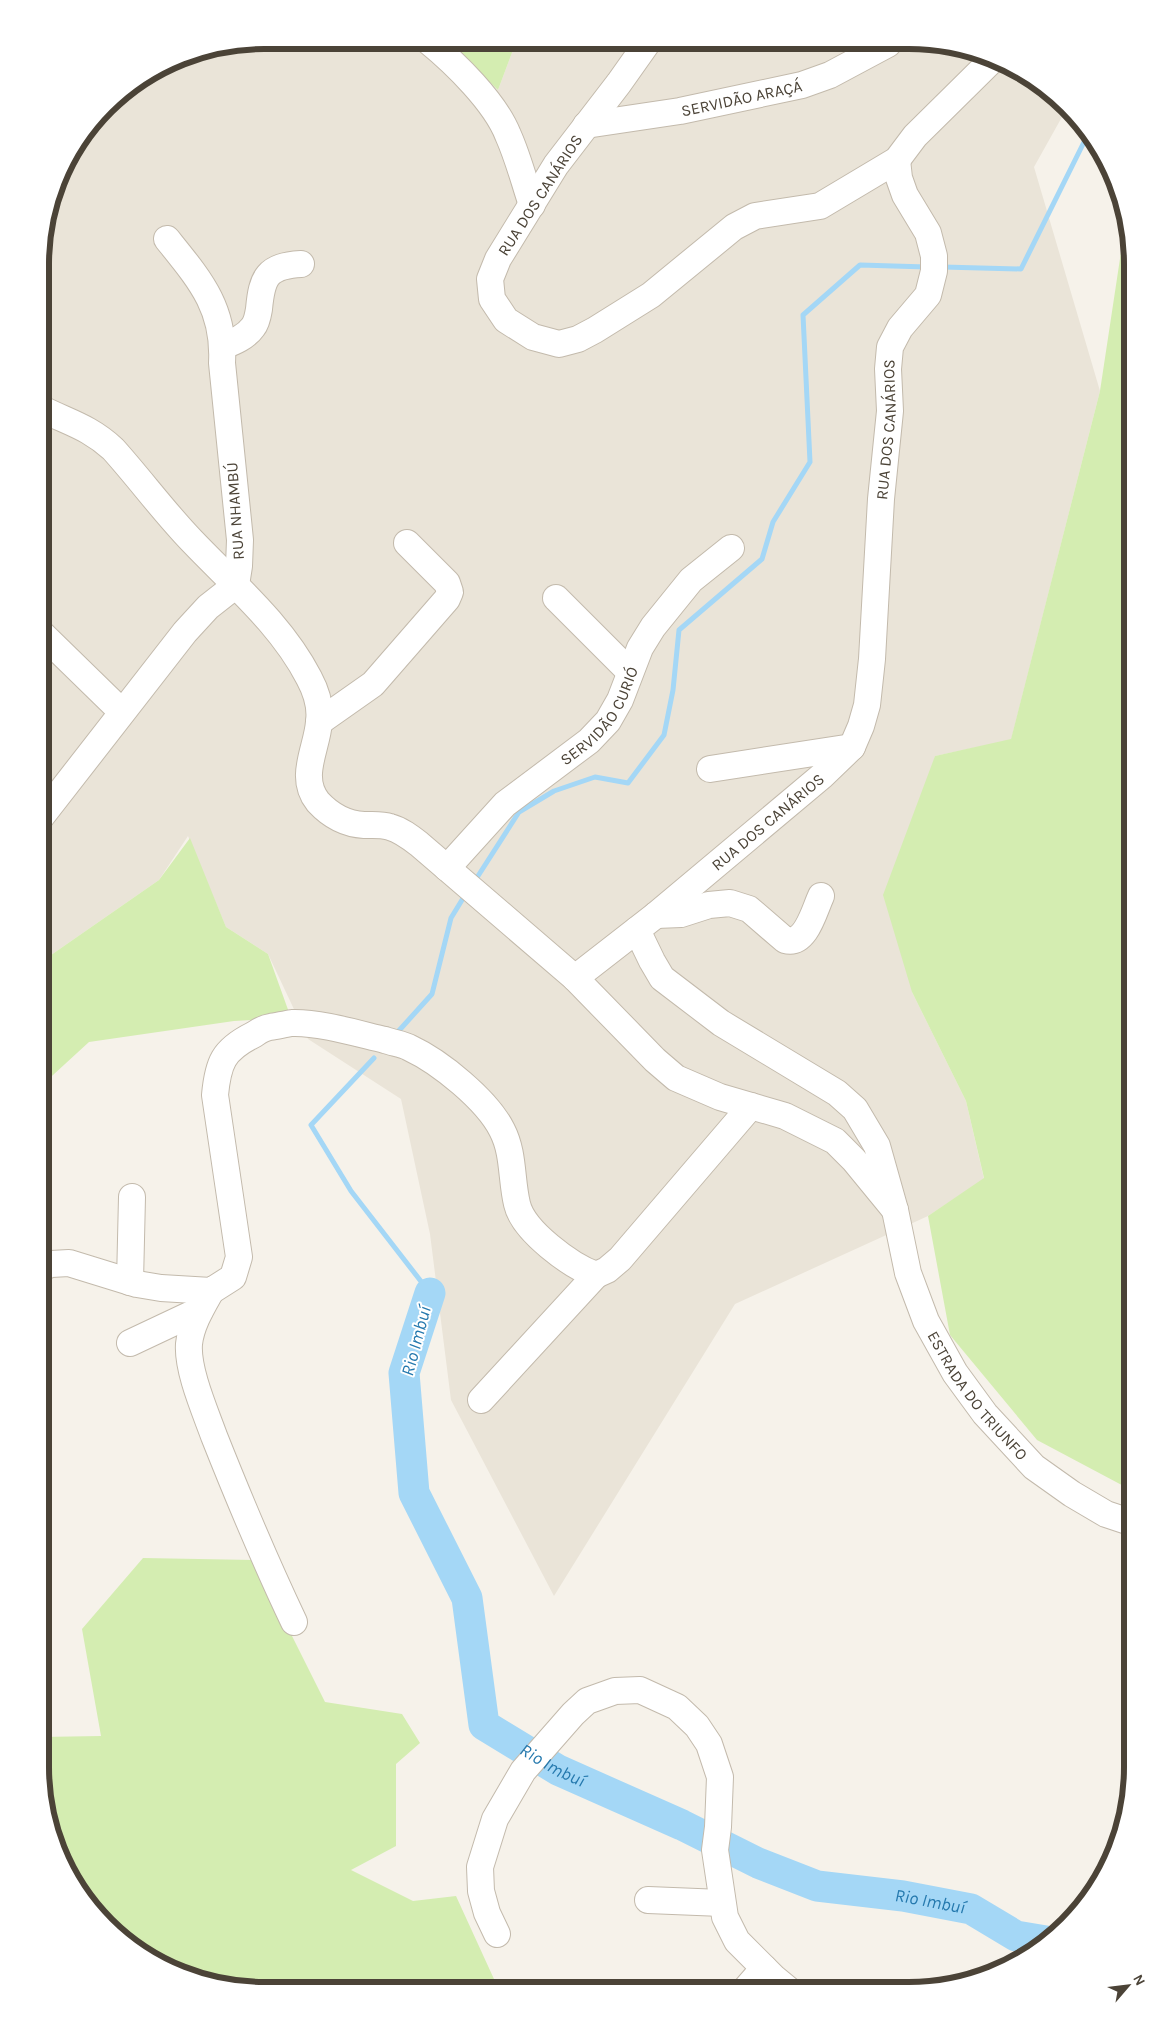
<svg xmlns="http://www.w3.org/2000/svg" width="1173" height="2031" font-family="Karla,sans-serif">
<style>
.residential{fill:#eae4d8}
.green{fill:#d4edb1}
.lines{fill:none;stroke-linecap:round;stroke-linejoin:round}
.stream{stroke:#a4d7f6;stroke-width:5}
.river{stroke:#a4d7f6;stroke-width:31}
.minor-casing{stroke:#c3baac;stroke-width:28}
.minor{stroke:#fff;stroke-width:26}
.labels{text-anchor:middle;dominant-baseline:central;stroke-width:4;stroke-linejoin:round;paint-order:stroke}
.street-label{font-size:16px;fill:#4b4337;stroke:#fff}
.water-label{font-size:18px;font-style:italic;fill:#2579ae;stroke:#fff}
.rim{fill:none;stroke:#4b4337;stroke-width:6}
</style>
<rect width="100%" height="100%" fill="#f6f2ea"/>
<path class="residential" d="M264,40L447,41L498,90L516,42L953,44L1008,63L1057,95L1067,108L1034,167L1100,391L1011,740L935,756L912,992L966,1101L984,1179L928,1216L735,1304L554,1596L451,1400L430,1234L401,1099L308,1039L268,954L226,927L188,836L159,880L41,962L42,235L63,165L116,96L178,57Z"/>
<g class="green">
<path d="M447,41L516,42L498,90L454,48Z"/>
<path d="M1126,219L1133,264V1491L1037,1440L950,1335L928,1216L984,1178L966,1101L912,992L883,895L935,756L1011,739L1100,391Z"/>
<path d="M190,838L226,927L268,954L291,1018L234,1021L89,1042L41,1086V962L159,880Z"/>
<path d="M143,1558L254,1560L325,1702L402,1714L420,1743L396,1764V1846L351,1870L413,1901L456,1896L499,1990L234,1989L178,1974L116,1936L78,1892L52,1839L40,1767V1737L101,1736L82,1629Z"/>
</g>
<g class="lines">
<g class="stream">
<path d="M943,267L1021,269L1089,132"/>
<path d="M478,876L519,812L554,791L595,777L628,783L664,735L673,690L679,630L762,559L773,522L810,462L803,315L860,265L927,267"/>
<path d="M395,1035L432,994L451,918L462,900"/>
<path d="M374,1058L311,1125L351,1191L430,1293"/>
</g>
<path class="river" id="s1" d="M430,1293L404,1373L414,1493L467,1598L484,1725L558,1770L682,1825L758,1863L817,1886L903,1896L971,1909L1016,1936L1046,1941"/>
<g class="minor-casing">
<g id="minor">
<path d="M428,41C455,63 495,102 508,135C518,157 524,181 532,205"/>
<path d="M648,42L619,83L556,165L498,259L490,279L492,299L506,320L533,337L559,344L578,339L595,330L651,295L734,227L755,216L820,206L897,160L915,136L994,58"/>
<path id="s2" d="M586,125L680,111L802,85L830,75L888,44"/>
<path d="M223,346C234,342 246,337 253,327C257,322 258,315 259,309C262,277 267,266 301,264"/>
<path d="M42,409C70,423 89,427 113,449C140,479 164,512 192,541C234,585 281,624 309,678C316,691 321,707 319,722C317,749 298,777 318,802C330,815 346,824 364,825C373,825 381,824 390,827C401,830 410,837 419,844L575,978L655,1060L676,1078L720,1097L785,1116L835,1141L854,1160L895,1210"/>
<path d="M556,598L630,672"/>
<path d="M41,633L122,712"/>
<path d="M319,722L373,684L447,599L450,592L447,583L407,543"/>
<path d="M710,769L852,747"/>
<path d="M41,817L185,632L208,607L236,585L239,566L240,540L222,363C225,308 200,280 167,239"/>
<path id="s3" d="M447,868L505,804L589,741L608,721L620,700L640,648L653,627L691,580L731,548"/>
<path d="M656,915L681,914L709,905L730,903L749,909L785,940C806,946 814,911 821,896"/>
<path id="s4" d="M637,930L652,961L662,978L721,1023L837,1093L855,1109L877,1146L895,1210L908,1273L926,1321L955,1373L985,1414L1034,1467L1072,1494L1106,1514L1133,1523"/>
<path id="s5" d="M575,978L656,915L823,775L852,747L861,726L867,705L872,659L881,499L890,411L888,369L890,347L900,328L928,295L934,271V256L928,233L905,195L899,178L897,160"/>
<path d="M41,1268L51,1264L69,1263L137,1284L161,1288L211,1291L233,1277L239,1257L215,1095C218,1063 223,1050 253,1035C258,1032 263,1028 270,1027C277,1026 285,1024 292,1023C319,1022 359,1034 385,1040C393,1043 403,1044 410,1048C440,1062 487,1100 502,1130C514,1153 511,1179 517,1204C523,1231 571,1266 596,1275L607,1270L620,1259L751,1106"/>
<path d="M130,1282L132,1197"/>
<path d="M211,1291C202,1307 191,1325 189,1344C187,1370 205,1411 214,1436C239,1499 265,1561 294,1622"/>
<path d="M130,1343L200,1310"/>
<path d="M481,1400L596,1275"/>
<path d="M648,1900L722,1903"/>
<path d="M497,1934L487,1913L481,1891L480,1867L495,1819L523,1771L573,1714L587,1701L615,1691L640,1690L677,1707L697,1726L709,1744L720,1777L718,1827L715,1850L725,1917L737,1941L773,1977L790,1991"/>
<path d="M744,1991L764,1968"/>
</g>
</g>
<use href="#minor" class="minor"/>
</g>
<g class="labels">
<g class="street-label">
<text stroke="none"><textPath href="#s2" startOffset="158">SERVIDÃO ARAÇÁ</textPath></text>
<text transform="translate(540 195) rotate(-57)">RUA DOS CANÁRIOS</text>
<text stroke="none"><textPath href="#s5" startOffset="682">RUA DOS CANÁRIOS</textPath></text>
<text transform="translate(235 511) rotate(-94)">RUA NHAMBÚ</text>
<text stroke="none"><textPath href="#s3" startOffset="218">SERVIDÃO CURIÓ</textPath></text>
<text stroke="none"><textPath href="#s5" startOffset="248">RUA DOS CANÁRIOS</textPath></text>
<text stroke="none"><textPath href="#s4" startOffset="604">ESTRADA DO TRIUNFO</textPath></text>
</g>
<g class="water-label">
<text transform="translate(416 1341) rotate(-75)">Rio Imbuí</text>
<text stroke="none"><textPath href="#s1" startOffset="530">Rio Imbuí</textPath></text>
<text stroke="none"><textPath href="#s1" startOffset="935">Rio Imbuí</textPath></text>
</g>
</g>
<path d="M0 0H1173V2031H0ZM264 49H909A215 215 0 0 1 1124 264V1767A215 215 0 0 1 909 1982H264A215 215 0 0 1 49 1767V264A215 215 0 0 1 264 49Z" fill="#fff" fill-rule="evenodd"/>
<path class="rim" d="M264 49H909A215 215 0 0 1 1124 264V1767A215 215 0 0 1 909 1982H264A215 215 0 0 1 49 1767V264A215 215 0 0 1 264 49Z"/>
<g transform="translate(1128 1986) rotate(62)" stroke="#ffffff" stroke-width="4" paint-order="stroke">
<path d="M0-4L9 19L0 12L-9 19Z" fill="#4b4337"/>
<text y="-8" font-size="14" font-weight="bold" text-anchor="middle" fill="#4b4337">N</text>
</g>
</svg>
